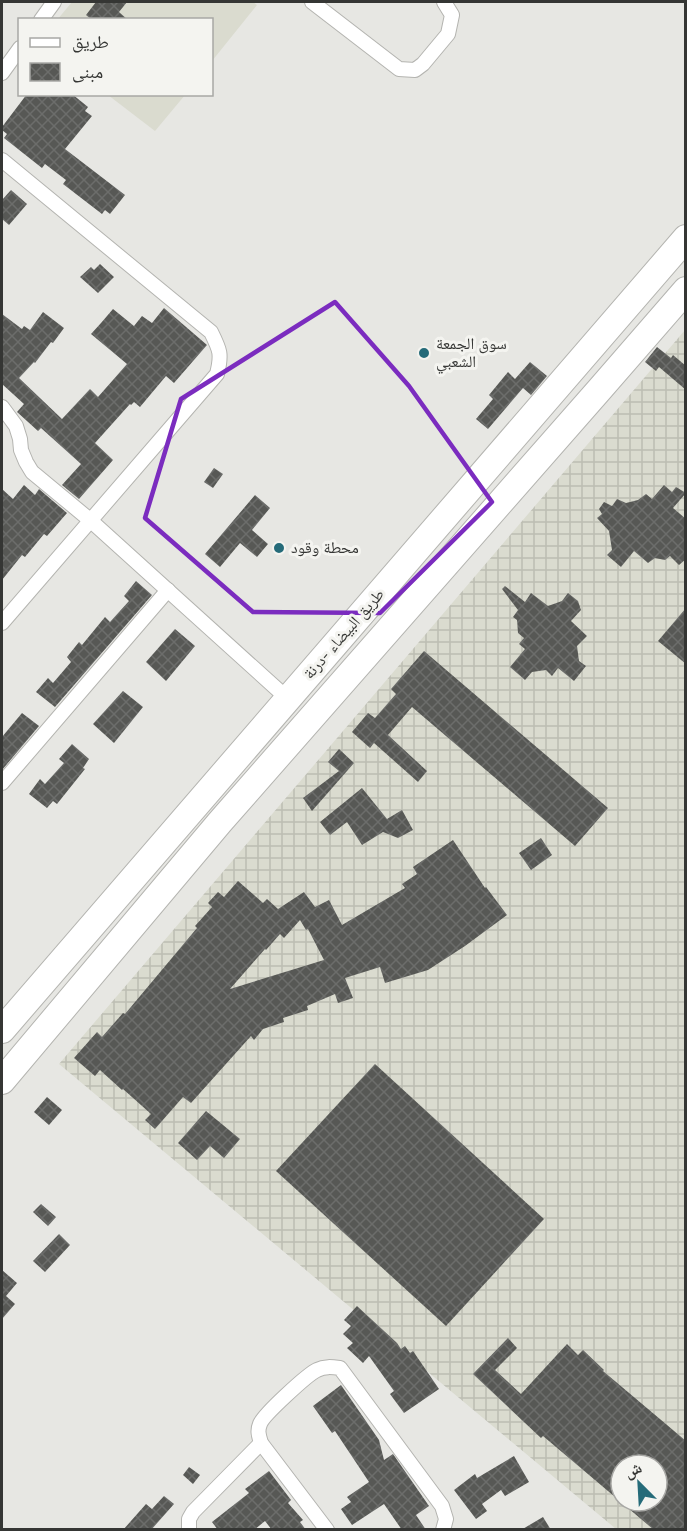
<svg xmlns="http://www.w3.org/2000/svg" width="687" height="1531" font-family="'Nunito Sans','Noto Naskh Arabic',sans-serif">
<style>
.built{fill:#dadbcf}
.industrial{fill:url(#industrial-grid);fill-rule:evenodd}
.building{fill:url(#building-cross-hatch);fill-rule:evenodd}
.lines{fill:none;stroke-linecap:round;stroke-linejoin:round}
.street-casing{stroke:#b4b4b0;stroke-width:16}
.highway-casing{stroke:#b4b4b0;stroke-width:28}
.street{stroke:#fff;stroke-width:14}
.highway{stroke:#fff;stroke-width:26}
.marked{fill:none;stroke:#7b2cbf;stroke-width:4.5;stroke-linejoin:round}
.poi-dot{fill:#256b79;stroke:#f4f4f0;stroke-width:2}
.labels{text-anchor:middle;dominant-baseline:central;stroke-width:6;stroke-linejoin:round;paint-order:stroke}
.poi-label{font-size:16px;fill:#353634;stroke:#f4f4f0;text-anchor:start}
.street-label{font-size:16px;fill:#353634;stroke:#f4f4f0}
</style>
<defs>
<pattern id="industrial-grid" width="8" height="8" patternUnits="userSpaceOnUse" patternTransform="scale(1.5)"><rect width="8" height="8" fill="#dadbcf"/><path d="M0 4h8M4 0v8" fill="none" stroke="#bcbdb2"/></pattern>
<pattern id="building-cross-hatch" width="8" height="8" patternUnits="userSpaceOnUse" patternTransform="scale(1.5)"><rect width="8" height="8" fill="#575855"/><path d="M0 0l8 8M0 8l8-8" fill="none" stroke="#6c6d6b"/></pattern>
</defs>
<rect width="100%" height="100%" fill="#e7e7e3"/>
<g class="built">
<path d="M72,2H253L257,5L212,61V20H57Z"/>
<path d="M108,95L185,94V95L155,131Z"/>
</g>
<path class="industrial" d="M685,330V1529H616L59,1064ZM621,1465H657V1501H621Z"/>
<g class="building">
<path d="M96,2H127L119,12L128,20H92L86,15Z"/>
<path d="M27,94H72L88,107L85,111L92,116L65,149L125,195L110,214L105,210L102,214L63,184L66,180L45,164L42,168L4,138L7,134L2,130V127Z"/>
<path d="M11,190L27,204L9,225L2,219V200Z"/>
<path d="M100,264L114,277L98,293L80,277L91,267L94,270Z"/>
<path d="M164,308L207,345L174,383L166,376L140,407L134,402L131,405L130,404L95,443L113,460L79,499L62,485L81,464L41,428L38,431L17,412L24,404L2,384V314L22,329L24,326L30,330L43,312L64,328L53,343L51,342L35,363L34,362L19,378L62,419L90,389L98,397L127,364L91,334L101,323L113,309L134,326L142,316L152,323Z"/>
<path d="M657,347L671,358L673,355L686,366V390L659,367L656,371L645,362Z"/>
<path d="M530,362L547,376L531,395L523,388L488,429L476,419L493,399L489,395L508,372L515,379Z"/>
<path d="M214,468L223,474L213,488L204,482Z"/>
<path d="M24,485L35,495L39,489L67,513L47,536L44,534L25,557L22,555L2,580V489L13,499Z"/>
<path d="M664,485L672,492L676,487L686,493L673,508L686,519V559L679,565L670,556L665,560L655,558L648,563L634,551L621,567L607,555L612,550L609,531L597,518L602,514L599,509L604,502L612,506L617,499L626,503L638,500L646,494L652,499Z"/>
<path d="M255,495L270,508L252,530L268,544L257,557L240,543L220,567L205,554Z"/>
<path d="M136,581L152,595L55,707L36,692L48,678L53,683L71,662L67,657L79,642L82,645L105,617L110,622L129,601L124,596Z"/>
<path d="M505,586L525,602L531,593L548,606L562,601L568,593L578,601L581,610L571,621L587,636L577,646L579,661L586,666L574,681L558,668L552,676L546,670L532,672L525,680L510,667L525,649L519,644L524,638L518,633L517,620L513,617L518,610L502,589Z"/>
<path d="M686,608V664L658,641Z"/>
<path d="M175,629L195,646L166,681L146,662Z"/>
<path d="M424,651L608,808L575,846L412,707L388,735L427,771L418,782L374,743L370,748L352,732L368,713L375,718L396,694L391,689Z"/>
<path d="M123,691L143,707L114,743L93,724Z"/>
<path d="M22,713L39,726L2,770V737Z"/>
<path d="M72,744L89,759L83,768L85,769L57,804L53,801L47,808L29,794L40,779L45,784L64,763L59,759Z"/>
<path d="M339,749L354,763L312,811L303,798L339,771L328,762Z"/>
<path d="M362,788L387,819L402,810L413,830L398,838L383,832L362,845L347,822L330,835L320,822Z"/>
<path d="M541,838L552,855L531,870L519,853Z"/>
<path d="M453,840L485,888L486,887L507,915L465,946L428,970L385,983L380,967L345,978L353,998L338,1003L335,994L307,1006L308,1010L283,1018L284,1022L263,1029L254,1040L251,1036L191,1103L183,1097L155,1129L145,1120L151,1114L123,1089L122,1090L100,1070L95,1076L74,1058L97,1032L102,1037L123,1013L125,1014L197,928L195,926L212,907L208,903L218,892L224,897L238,881L263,903L267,899L278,909L304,892L315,907L329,900L342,925L405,888L402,884L417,874L413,867ZM300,920L306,930L308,929L324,960L230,989L265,949L266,950L280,934L284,938Z"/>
<path d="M375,1064L544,1219L446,1326L276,1171Z"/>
<path d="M47,1097L62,1110L49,1125L34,1112Z"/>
<path d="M206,1111L240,1139L224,1158L210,1146L197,1160L178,1143Z"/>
<path d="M41,1204L56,1217L48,1226L33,1212Z"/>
<path d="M59,1234L70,1245L45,1272L33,1261Z"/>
<path d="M2,1270L17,1283L6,1296L15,1304L2,1319Z"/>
<path d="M357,1306L397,1343L401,1349L405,1346L410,1353L413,1351L439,1389L404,1413L390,1394L394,1391L369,1356L363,1363L347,1348L353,1343L343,1334L351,1326L344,1320Z"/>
<path d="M508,1338L517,1348L495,1370L521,1394L567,1344L578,1355L583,1350L604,1370L603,1371L686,1441V1530H654L543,1436L541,1438L473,1374ZM621,1465H657V1501H621Z"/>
<path d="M341,1385L379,1440L384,1460L393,1454L429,1506L416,1515L426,1530H402L384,1504L352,1525L341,1509L351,1502L347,1497L369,1482L335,1431L332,1433L313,1406Z"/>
<path d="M514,1456L529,1482L505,1496L501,1490L482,1504L487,1511L476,1519L454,1490L475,1474L477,1478Z"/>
<path d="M189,1467L200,1475L193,1484L183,1475Z"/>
<path d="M269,1471L291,1500L288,1503L303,1520L300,1522L306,1530H272L265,1521L254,1530H218L212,1522L249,1493L245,1489Z"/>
<path d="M164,1496L174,1504L151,1530H123L146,1504L152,1509Z"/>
<path d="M543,1517L551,1530H521Z"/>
</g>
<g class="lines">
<g class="street-casing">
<g id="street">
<path d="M312,2L399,69L415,70L423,64L448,34L452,15L444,2"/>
<path d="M41,20L54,2"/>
<path d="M2,73L20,48"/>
<path d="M2,160L211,332C220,350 222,354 217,374L2,623"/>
<path d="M2,407L16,426L20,439L21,450L26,462L32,472L90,520L288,699"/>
<path d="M2,783L168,590"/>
<path d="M189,1530V1519L193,1512L261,1443"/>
<path d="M327,1530L261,1443C259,1436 257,1431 260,1424C263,1415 308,1374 317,1370C325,1366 332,1367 340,1368L442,1506L446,1519L443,1530"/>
</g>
</g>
<g class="highway-casing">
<g id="highway">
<path d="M2,1030L686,238"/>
<path d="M2,1081L220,822L600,389L686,290"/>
</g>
</g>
<use href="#street" class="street"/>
<use href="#highway" class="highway"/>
</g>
<path class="marked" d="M335,302L409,386L492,502L380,613L253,612L145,518L181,399Z"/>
<g class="poi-dot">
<circle cx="424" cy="353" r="6"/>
<circle cx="279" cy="548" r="6"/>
</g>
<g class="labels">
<g class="poi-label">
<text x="436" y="344">سوق الجمعة<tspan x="436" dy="18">الشعبي</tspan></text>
<text x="291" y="548">محطة وقود</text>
</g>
<g class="street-label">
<text transform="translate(344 634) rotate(-49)">طريق البيضاء -درنة</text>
</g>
</g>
<rect width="687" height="1531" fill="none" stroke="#353634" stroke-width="6"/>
<rect x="18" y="18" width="195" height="78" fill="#f4f4f0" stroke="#a8a8a5" stroke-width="1.5"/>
<rect x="30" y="38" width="30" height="9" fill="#ffffff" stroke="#a8a8a5" stroke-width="1.5"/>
<text x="72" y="48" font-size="18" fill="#353634">طريق</text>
<rect x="30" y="63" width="30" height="18" fill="url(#building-cross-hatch)" stroke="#a8a8a5" stroke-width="1.5"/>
<text x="72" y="78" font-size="18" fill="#353634">مبنى</text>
<g transform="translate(639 1483) rotate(336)"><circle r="28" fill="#f4f4f0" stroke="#a8a8a5" stroke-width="1.5"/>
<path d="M0-4.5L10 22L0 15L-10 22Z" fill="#256b79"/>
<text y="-9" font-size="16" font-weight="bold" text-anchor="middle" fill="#353634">ش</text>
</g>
</svg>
